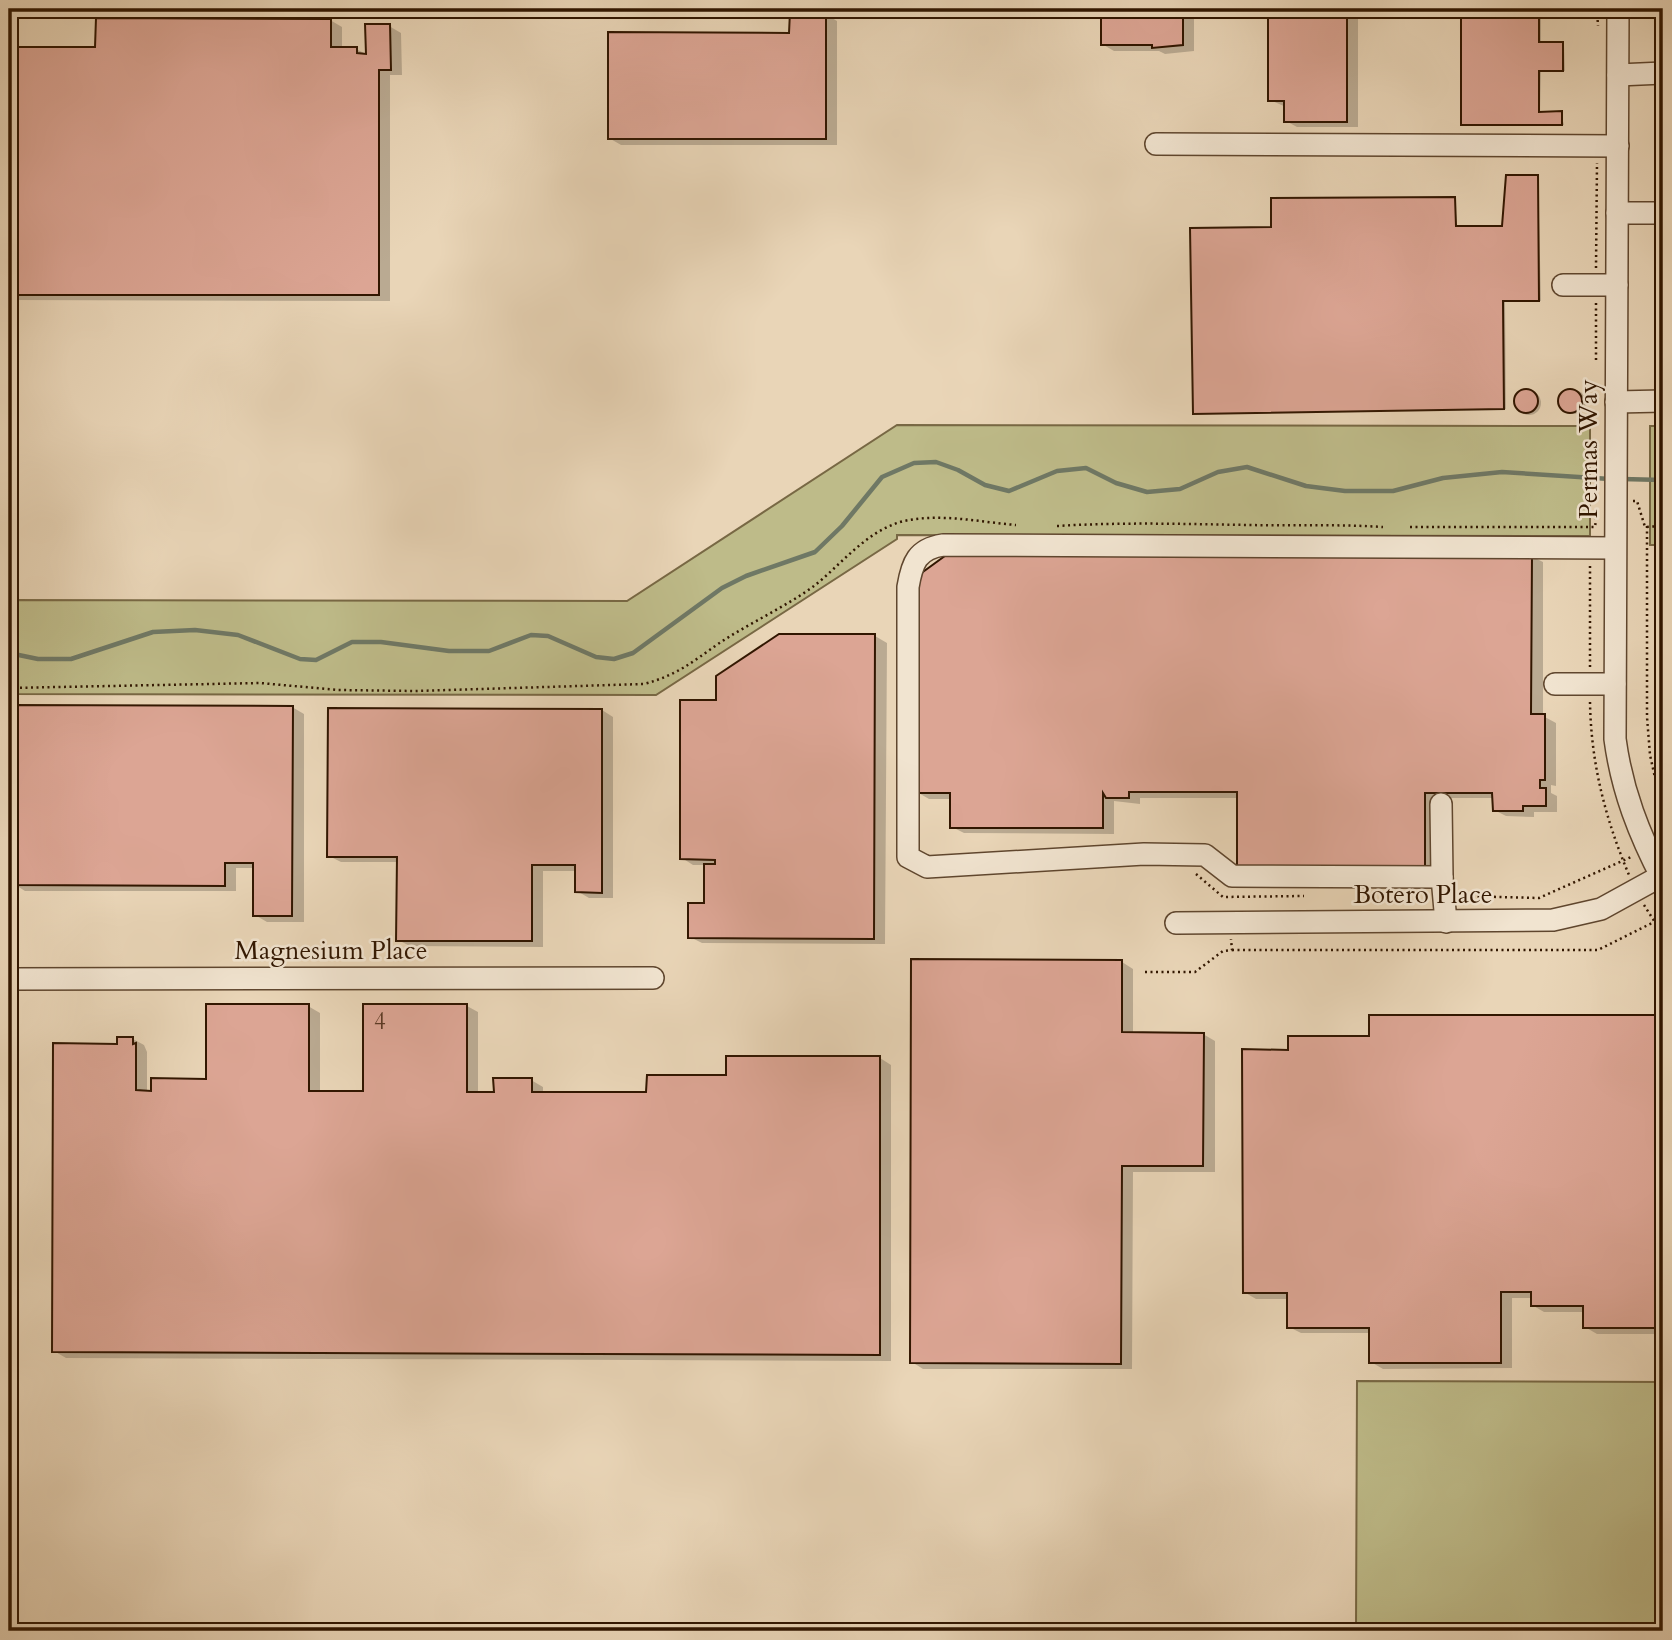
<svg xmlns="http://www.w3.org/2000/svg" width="1672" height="1640" font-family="Cardo,serif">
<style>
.green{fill:#bebb89;stroke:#786844;stroke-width:2}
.shadow{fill:#0003}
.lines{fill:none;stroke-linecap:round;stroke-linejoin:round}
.stream{stroke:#6f7865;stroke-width:4.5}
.building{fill:#dca594;stroke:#311600;stroke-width:2}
.minor-casing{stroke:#5f462e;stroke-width:24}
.path{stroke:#311600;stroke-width:2.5;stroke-dasharray:2 3.5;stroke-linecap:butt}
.minor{stroke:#f1e4d0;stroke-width:21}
.labels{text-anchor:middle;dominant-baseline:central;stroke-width:5;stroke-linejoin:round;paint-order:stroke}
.number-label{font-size:23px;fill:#5c3a25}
.street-label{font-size:26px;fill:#311600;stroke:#f1e4d0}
</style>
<rect width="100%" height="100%" fill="#e9d5b7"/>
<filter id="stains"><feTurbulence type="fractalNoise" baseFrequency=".00286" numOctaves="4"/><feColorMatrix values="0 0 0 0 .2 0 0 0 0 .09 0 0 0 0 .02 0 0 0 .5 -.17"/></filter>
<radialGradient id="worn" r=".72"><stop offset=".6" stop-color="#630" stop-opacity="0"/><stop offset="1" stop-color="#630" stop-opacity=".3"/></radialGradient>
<g class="green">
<path d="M897,425L1590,426V536L897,535V539L656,695L9,694V600L627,601Z"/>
<rect x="1650" y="426" width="13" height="119"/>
<path d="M1357,1381L1663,1382V1631H1356Z"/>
</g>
<g class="shadow">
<path d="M1103,9H1194V51L1165,54L1159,51H1114L1102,44Z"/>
<path d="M1270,9H1358V127H1297L1286,121V107L1270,100Z"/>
<path d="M1463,9H1541V44L1564,45L1565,71H1541L1540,113H1561L1564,125L1463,124Z"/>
<path d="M825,14L837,21V145H621L609,138Z"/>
<path d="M330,20L342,27V49H356L368,55L389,26L401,33L402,75H390V301L9,300V49H97Z"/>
<path d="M1538,177L1541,301L1505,302L1506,409L1197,414L1273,229L1455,199L1457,228L1504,227Z"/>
<circle cx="1574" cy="402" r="12"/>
<circle cx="1529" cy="403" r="12"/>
<path d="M1531,556L1543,562V716L1556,723V786L1551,785V793L1557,796V812H1534V817L1506,816L1494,810V798H1436V875L1238,798H1140V804L1114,801V834L964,833L952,827V799H929L917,792Z"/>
<path d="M875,636L887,643L885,944L702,943L690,937L706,905V865H693L682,858L717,702Z"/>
<path d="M9,706L292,707L304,714V922H267L255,915V868H236V891H25L14,884L13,868L9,867Z"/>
<path d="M602,710L613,717V898H589L577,891V871H543V947L410,946L398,940V862H341L329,856Z"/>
<path d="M1122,962L1133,969V1034H1203L1215,1041V1172H1133L1132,1369H923L912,1362Z"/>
<path d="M308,1006L320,1013V1093H365L467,1006L478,1012V1093H495L531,1080L543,1087V1094H648L728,1077L880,1058L891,1065V1361L66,1358L54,1351L119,1045L133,1039L144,1045L147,1052V1092L207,1080Z"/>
<path d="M1371,1017H1663V1334H1597L1585,1327V1312H1544L1532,1305V1298H1512V1368L1383,1369L1371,1362V1333H1301L1289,1327V1299H1256L1244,1292L1289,1051L1371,1038Z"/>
<path d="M9,1154L17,1158L14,1375H9Z"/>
</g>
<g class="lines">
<g class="stream">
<path d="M1622,479L1663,480"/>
<path d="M9,653L38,659H71L153,632L195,630L238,635L300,659L316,660L352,642H381L449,651H489L531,635L548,636L596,657L614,659L633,653L722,588L746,576L815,552L842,526L882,477L914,463L936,462L958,470L985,485L1009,491L1057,471L1086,468L1116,483L1147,492L1180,489L1218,472L1247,467L1306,486L1345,491H1393L1443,478L1502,472L1610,479"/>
</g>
</g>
<g class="building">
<path d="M1101,9H1183V45L1152,48V45H1101Z"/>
<path d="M1268,9H1347V122H1284V101H1268Z"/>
<path d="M1461,9H1539V42H1563V71H1539V112L1562,111V125H1461Z"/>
<rect x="1660" y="9" width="3" height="19"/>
<path d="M790,12H826V139H608V32L789,33Z"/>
<path d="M96,18L331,19V47H357V53L366,54L365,24H390L391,70H379V295H9V47H95Z"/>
<path d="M1506,175H1538L1539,301H1503L1504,409L1193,414L1190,228L1271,227V198L1455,197L1456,226H1502Z"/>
<circle cx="1570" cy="401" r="12"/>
<circle cx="1526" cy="401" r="12"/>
<path d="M949,553L1532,554L1531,714H1545V780H1540V788H1546V806H1523V811H1493L1492,793H1425V870L1237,869V792H1129V798H1106L1103,793V828H950V793H915L916,577Z"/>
<path d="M779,634H875L874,939L688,938V903H704V864H715V860L680,859V700H716V676Z"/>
<path d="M9,705L293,706L292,916H253V863H225V886L12,885V862H9Z"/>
<path d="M328,708L602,709V893L575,892V865H532V941H396L397,857H327Z"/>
<path d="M911,959L1122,960V1032L1204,1033L1203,1166H1122L1121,1364L910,1363Z"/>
<path d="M206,1004H309V1091H363V1004H467V1092H494L493,1078H532V1092H646L647,1075H726V1056H880V1355L52,1352L53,1043L117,1044V1037H133V1044L136,1043V1090L151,1091V1078L206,1079Z"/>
<path d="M1369,1015H1663V1328H1583V1306H1531V1292H1501V1363H1369V1328H1287V1293H1243L1242,1049L1288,1050V1036H1369Z"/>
</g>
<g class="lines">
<g class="minor-casing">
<g id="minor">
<path d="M1618,9L1615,739C1622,791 1639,834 1663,880"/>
<path d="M1618,75L1663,73"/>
<path d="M1156,144L1618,146"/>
<path d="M1617,213H1663"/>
<path d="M1563,285H1617"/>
<path d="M1616,402L1663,401"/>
<path d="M1555,684H1615"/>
<path d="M1441,804L1442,877"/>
<path d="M1446,922L1442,877L1232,876L1205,855L1144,854L927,867L908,857V587C912,563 917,549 943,545L1615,548"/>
<path d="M1176,923L1553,920L1601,909L1661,876"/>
<path d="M9,979L653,978"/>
</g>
</g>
<g class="path">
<path d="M1597,9L1598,26"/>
<path d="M1596,268L1597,163"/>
<path d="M1596,303V362"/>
<path d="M1633,501H1637L1645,527L1663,526"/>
<path d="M1057,526C1122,522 1185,524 1249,525C1294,526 1338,524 1383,527"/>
<path d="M1647,526V717L1650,755L1663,814"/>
<path d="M1410,527H1595L1596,519"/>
<path d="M1590,667V565"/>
<path d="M9,688L260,683L338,690L415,691L644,684C677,675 691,663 718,644C749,623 784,608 814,586C842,564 867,530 904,521C941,513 979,522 1016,525"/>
<path d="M1590,702C1591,763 1605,818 1629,875"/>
<path d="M1196,874L1223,897L1304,896"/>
<path d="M1461,896L1539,898L1631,857"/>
<path d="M1644,905L1663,935"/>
<path d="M1232,950H1598L1654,922"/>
<path d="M1145,972H1195L1223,951L1232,950L1231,939"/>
</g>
<use href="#minor" class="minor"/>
</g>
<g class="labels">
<g class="number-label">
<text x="380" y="1021">4</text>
</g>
<g class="street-label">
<text transform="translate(1588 449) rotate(-90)">Permas Way</text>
<text x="1423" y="894">Botero Place</text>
<text x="331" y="950">Magnesium Place</text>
</g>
</g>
<rect width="1672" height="1640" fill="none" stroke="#e9d5b7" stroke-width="35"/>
<rect x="10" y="10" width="1651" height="1619" fill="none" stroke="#311600" stroke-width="3.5"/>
<rect x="18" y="18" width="1637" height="1605" fill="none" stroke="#311600" stroke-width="2"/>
<rect width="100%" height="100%" filter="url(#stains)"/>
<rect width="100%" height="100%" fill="url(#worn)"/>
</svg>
